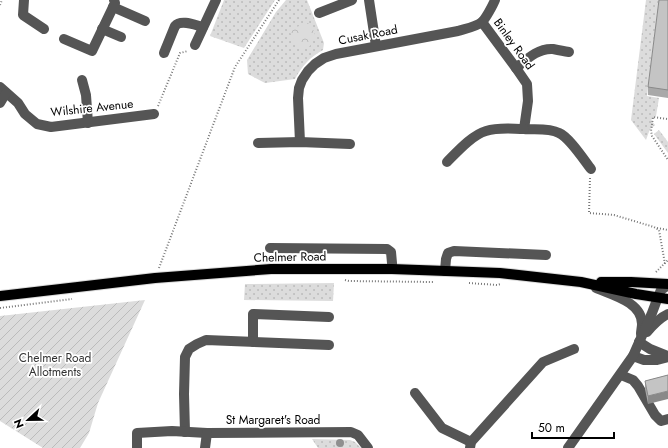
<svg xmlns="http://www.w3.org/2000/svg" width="668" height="448" font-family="Jost,sans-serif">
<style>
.grass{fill:url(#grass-dots)}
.park{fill:url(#park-crowns)}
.garden{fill:url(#garden-furrows)}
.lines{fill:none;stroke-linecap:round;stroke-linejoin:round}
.major-casing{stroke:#dbdbdb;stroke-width:12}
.path{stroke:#777;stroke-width:2;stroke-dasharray:1 2;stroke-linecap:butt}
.minor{stroke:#555;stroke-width:10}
.major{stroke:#000;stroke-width:10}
.tree{fill:#8f8f8f}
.wall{fill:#a9a9a9}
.shaded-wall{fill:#898989}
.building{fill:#c4c4c4;stroke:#898989}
.labels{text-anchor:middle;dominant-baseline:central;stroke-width:3.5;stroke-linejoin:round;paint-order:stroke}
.street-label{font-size:12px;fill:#000;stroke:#fff}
.park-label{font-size:12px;fill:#333;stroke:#fff}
</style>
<defs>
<pattern id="grass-dots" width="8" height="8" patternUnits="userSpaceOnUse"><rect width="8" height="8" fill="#dcdcdc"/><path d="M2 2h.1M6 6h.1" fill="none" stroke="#bbb" stroke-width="1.8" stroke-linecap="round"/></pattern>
<pattern id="park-crowns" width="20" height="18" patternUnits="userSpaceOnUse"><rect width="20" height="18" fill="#dcdcdc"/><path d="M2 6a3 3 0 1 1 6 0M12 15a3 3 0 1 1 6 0" fill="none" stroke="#bbb"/></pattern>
<pattern id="garden-furrows" width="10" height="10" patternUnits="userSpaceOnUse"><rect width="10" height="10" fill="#dcdcdc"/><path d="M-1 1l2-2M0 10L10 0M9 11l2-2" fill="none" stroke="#bbb"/></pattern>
</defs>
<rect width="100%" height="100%" fill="#fff"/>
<g class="grass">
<path d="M224,0H275L244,48L210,36Z"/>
<path d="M286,0H307L324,43L323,50C310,57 302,66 295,79L265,83L248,74L247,60L276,12Z"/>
<path d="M646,0H659L647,96L659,98L656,116L651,120L655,125L650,129L646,140L631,120Z"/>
<path d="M659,130L668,142V153L654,134Z"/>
<path d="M334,283L333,301L244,300L245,284Z"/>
<path d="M312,439L350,440L355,442L361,448H318Z"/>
</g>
<path class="park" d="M307,23H311L316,38L311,42L310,46L301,49L296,45L290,32L294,28Z"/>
<path class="garden" d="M145,300L98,403L89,433L80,448H43L0,421V316Z"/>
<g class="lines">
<g class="major-casing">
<g id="major">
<path d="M601,282H631L668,284"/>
<path d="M0,296L155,278L271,269H392L500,273L581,282L636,294L668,299"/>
</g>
</g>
<g class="path">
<path d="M0,5L2,0"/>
<path d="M158,106L180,53L188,51"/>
<path d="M667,119L653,117L651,131L652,136L668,160"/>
<path d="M590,178L589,213L614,215L654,227L659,230L665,264"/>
<path d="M657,228L668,230"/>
<path d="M159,268L235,67L279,0"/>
<path d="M656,272L668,260"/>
<path d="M345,280L349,281L433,282"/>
<path d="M469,283L497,285L501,284"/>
<path d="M0,308L72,299"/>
</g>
<g class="minor">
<path d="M24,0L23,15L44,29"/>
<path d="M369,0L376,46"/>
<path d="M113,7L145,21"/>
<path d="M319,13L352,0"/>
<path d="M482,22L516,68L527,84L528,101L524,129C535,130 549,128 559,133C569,137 584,160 591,169"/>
<path d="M102,29L121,37"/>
<path d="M64,39L92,51L115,3L114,0"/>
<path d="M195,45L216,0"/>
<path d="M164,53L175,26C181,19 195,25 203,27"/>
<path d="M516,68C527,59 538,48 553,49C558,50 563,51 569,52"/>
<path d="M82,80L86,95L88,123"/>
<path d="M0,87L18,103L25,114L37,124L51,127L154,114"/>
<path d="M0,103L6,93"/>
<path d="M300,142L298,98L299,88L302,80L308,71L315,64L324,58L336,54L458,31C464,29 476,27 482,22C486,18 493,5 495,0"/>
<path d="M258,143L300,142L350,144"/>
<path d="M447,162C457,152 472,135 486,131C499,127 512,129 524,129"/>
<path d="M270,248L387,249L391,252L392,263V269"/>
<path d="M445,271L446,259L448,253L454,251L546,255"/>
<path d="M596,288C612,295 642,302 642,324C642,327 641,331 641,334"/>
<path d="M647,332C653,325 659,318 668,314"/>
<path d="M253,342V314L329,317"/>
<path d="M639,342L650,349L668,356"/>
<path d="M633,356L644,360H657L668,357"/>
<path d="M621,375L633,380L638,386L655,415L661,421L668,419"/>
<path d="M415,393L442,428L471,442"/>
<path d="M185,432L184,394L185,357L189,349L197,344L206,340L329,345"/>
<path d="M137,448V433L172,431L207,433L351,432L358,435L368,448"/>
<path d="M205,448L207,433"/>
<path d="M470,448L471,442L543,362L574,349"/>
<path d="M568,448L633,356L652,313L658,297L661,290L668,285"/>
</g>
<use href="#major" class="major"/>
</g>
<circle class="tree" cx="340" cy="443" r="4"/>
<g class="wall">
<path d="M668,0V98L648,95V87Z"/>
<path d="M668,375L648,404L645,389V381Z"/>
</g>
<path class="shaded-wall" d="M668,391V399L648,404V396Z"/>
<g class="building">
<path d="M659,0H668V90L648,87Z"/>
<path d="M668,375V391L648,396L645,381Z"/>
</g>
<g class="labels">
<g class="street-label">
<text transform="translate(368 35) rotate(-11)">Cusak Road</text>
<text transform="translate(514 44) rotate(54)">Binley Road</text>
<text transform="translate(92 108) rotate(-6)">Wilshire Avenue</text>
<text transform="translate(290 257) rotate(-1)">Chelmer Road</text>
<text x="273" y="420">St Margaret's Road</text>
</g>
<g class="park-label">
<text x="55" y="358">Chelmer Road<tspan x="55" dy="14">Allotments</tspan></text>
</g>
</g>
<g transform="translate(28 420) rotate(248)" stroke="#ffffff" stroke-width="3" paint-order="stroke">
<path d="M0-3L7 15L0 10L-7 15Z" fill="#000000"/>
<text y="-6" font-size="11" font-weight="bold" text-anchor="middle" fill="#000000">N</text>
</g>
<path d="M532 432v6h82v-6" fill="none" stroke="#000000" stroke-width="2"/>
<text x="538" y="432" font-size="12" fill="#000000" stroke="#ffffff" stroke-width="3" paint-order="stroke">50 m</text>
</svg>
